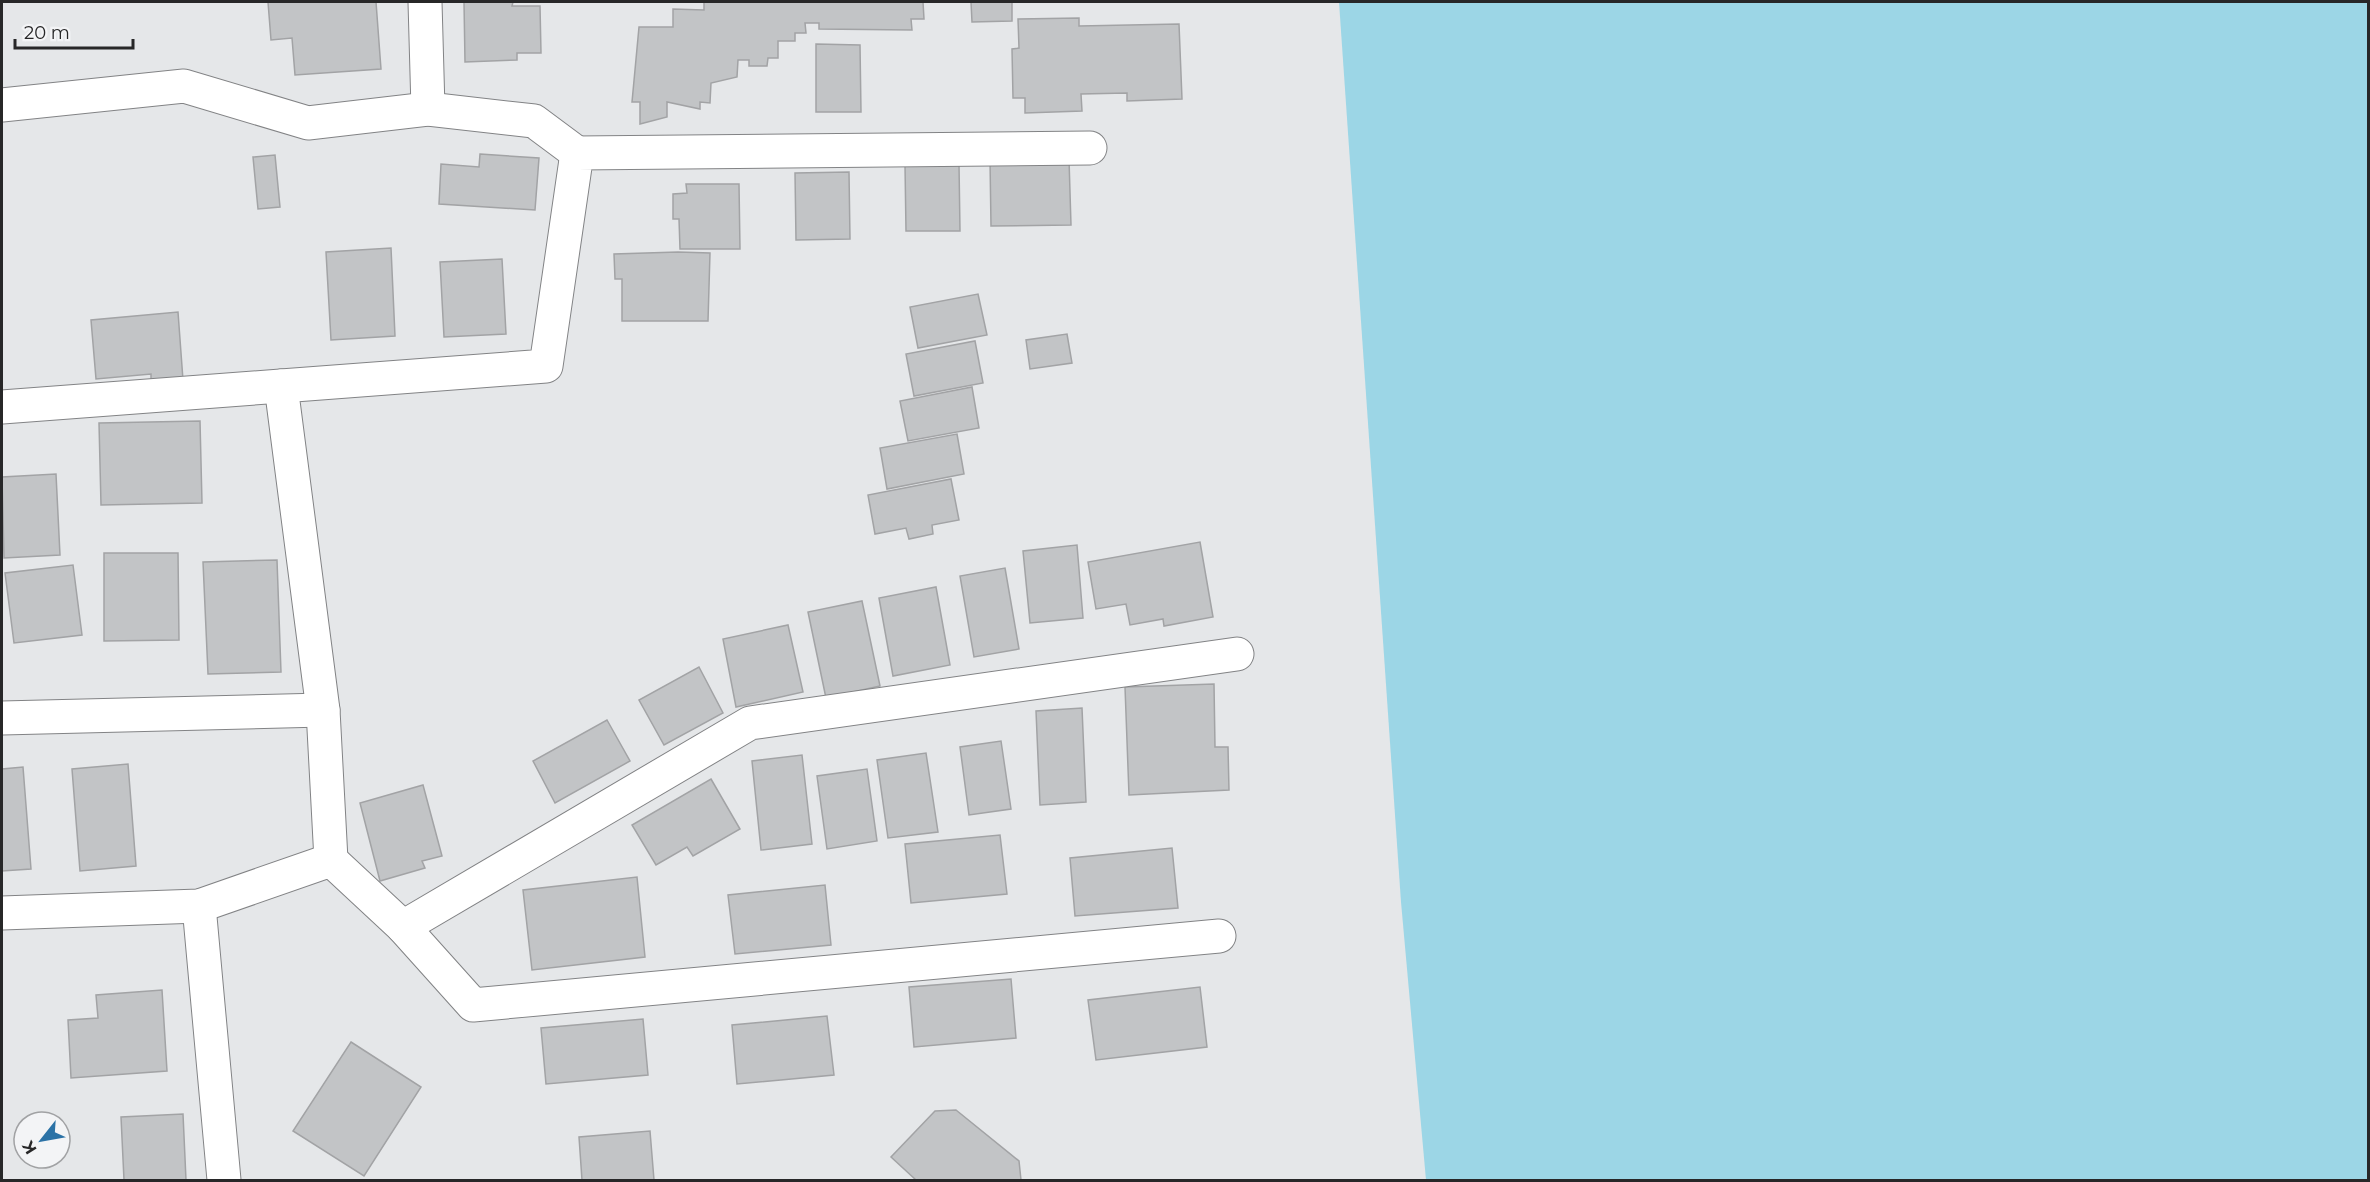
<svg xmlns="http://www.w3.org/2000/svg" width="2370" height="1182" font-family="Montserrat,sans-serif">
<style>
.water{fill:#9cd6e6}
.building{fill:#c2c4c6;stroke:#a2a3a5;stroke-width:1.5}
.lines{fill:none;stroke-linecap:round;stroke-linejoin:round}
.minor-casing{stroke:#828385;stroke-width:35}
.minor{stroke:#fff;stroke-width:33}
</style>
<rect width="100%" height="100%" fill="#e5e7e9"/>
<path class="water" d="M1339,2H2368V1180H1426L1401,902Z"/>
<g class="building">
<path d="M268,2H376L381,69L295,75L292,38L271,40Z"/>
<path d="M464,2H513L512,6H540L541,53H517V60L465,62Z"/>
<path d="M704,2H923L924,19H911L912,30L819,29V23H805L806,33H795V41H778V58H768L767,66H749V60H738L737,77L711,83L710,103L700,102V109L667,102V117L640,124V102H632L639,27H673V9L704,10Z"/>
<path d="M971,2H1012V21L972,22Z"/>
<path d="M1079,18V26L1179,24L1182,99L1127,101V93L1081,94L1082,111L1025,113V98H1013L1012,49L1019,48L1018,19Z"/>
<path d="M816,44L860,45L861,112H816Z"/>
<path d="M480,154L539,158L535,210L439,204L441,164L479,167Z"/>
<path d="M275,155L280,207L258,209L253,157Z"/>
<path d="M1069,159L1071,225L991,226L990,160Z"/>
<path d="M959,164L960,231H906L905,165Z"/>
<path d="M849,172L850,239L796,240L795,173Z"/>
<path d="M686,184H739L740,249H680L679,219H673V194L687,193Z"/>
<path d="M391,248L395,336L331,340L326,252Z"/>
<path d="M678,252L710,253L708,321H622V279H615L614,254Z"/>
<path d="M502,259L506,334L444,337L440,262Z"/>
<path d="M978,294L987,335L918,348L910,307Z"/>
<path d="M178,312L183,380L151,383V374L96,379L91,320Z"/>
<path d="M1067,334L1072,363L1030,369L1026,340Z"/>
<path d="M975,341L983,383L914,396L906,354Z"/>
<path d="M972,387L979,428L908,441L900,401Z"/>
<path d="M200,421L202,503L101,505L99,423Z"/>
<path d="M957,434L964,474L887,489L880,448Z"/>
<path d="M56,474L60,555L4,558L2,477Z"/>
<path d="M951,479L959,520L932,525L933,534L909,539L906,528L875,534L868,495Z"/>
<path d="M1200,542L1213,617L1164,626L1163,619L1130,625L1126,604L1096,609L1088,562Z"/>
<path d="M1077,545L1083,618L1030,623L1023,551Z"/>
<path d="M104,553H178L179,640L104,641Z"/>
<path d="M277,560L281,672L208,674L203,562Z"/>
<path d="M73,565L82,635L14,643L5,573Z"/>
<path d="M1005,568L1019,649L974,657L960,576Z"/>
<path d="M936,587L950,665L893,676L879,598Z"/>
<path d="M862,601L880,686L826,698L808,612Z"/>
<path d="M788,625L803,692L736,707L723,639Z"/>
<path d="M699,667L723,713L664,745L639,700Z"/>
<path d="M1214,684L1215,747H1228L1229,790L1129,795L1125,687Z"/>
<path d="M1082,708L1086,802L1040,805L1036,711Z"/>
<path d="M607,720L630,761L555,803L533,761Z"/>
<path d="M1001,741L1011,809L969,815L960,747Z"/>
<path d="M926,753L938,832L888,838L877,760Z"/>
<path d="M802,755L812,844L761,850L752,761Z"/>
<path d="M128,764L136,866L80,871L72,769Z"/>
<path d="M23,767L31,869L2,871V769Z"/>
<path d="M867,769L877,841L827,849L817,776Z"/>
<path d="M711,779L740,829L693,856L687,847L656,865L632,825Z"/>
<path d="M423,785L442,856L422,861L425,868L380,881L360,803Z"/>
<path d="M1000,835L1007,894L911,903L905,844Z"/>
<path d="M1172,848L1178,908L1075,916L1070,858Z"/>
<path d="M637,877L645,957L532,970L523,890Z"/>
<path d="M825,885L831,945L735,954L728,895Z"/>
<path d="M1011,979L1016,1038L914,1047L909,987Z"/>
<path d="M1200,987L1207,1047L1096,1060L1088,1000Z"/>
<path d="M162,990L167,1071L71,1078L68,1020L98,1018L96,995Z"/>
<path d="M827,1016L834,1075L737,1084L732,1025Z"/>
<path d="M643,1019L648,1075L546,1084L541,1028Z"/>
<path d="M351,1042L421,1087L364,1176L293,1131Z"/>
<path d="M956,1110L1019,1161L1021,1180H916L891,1157L935,1111Z"/>
<path d="M183,1114L186,1180H124L121,1117Z"/>
<path d="M650,1131L654,1180H582L579,1137Z"/>
</g>
<g class="lines">
<g class="minor-casing">
<g id="minor">
<path d="M425,2L428,109"/>
<path d="M2,105L184,86L308,123L428,109L534,121L577,153"/>
<path d="M2,407L281,386"/>
<path d="M2,718L323,710"/>
<path d="M331,860L323,710L281,386L546,366L577,153L1090,148"/>
<path d="M199,906L224,1180"/>
<path d="M2,913L199,906L331,860L403,927L750,723L1237,654"/>
<path d="M403,927L473,1005L1219,936"/>
</g>
</g>
<use href="#minor" class="minor"/>
</g>
<rect width="2370" height="1182" fill="none" stroke="#272728" stroke-width="6"/>
<g transform="translate(42 1140) rotate(239)"><circle r="28" fill="#f3f4f6" stroke="#a1a2a4" stroke-width="1.5"/>
<path d="M0-4.5L10 22L0 15L-10 22Z" fill="#2b72a6"/>
<text y="-9" font-size="16" font-weight="bold" text-anchor="middle" fill="#272728">K</text>
</g>
<path d="M15 39v9h118v-9" fill="none" stroke="#272728" stroke-width="3"/>
<text x="24" y="39" font-size="18" fill="#272728" stroke="#f3f4f6" stroke-width="4.5" paint-order="stroke">20 m</text>
</svg>
